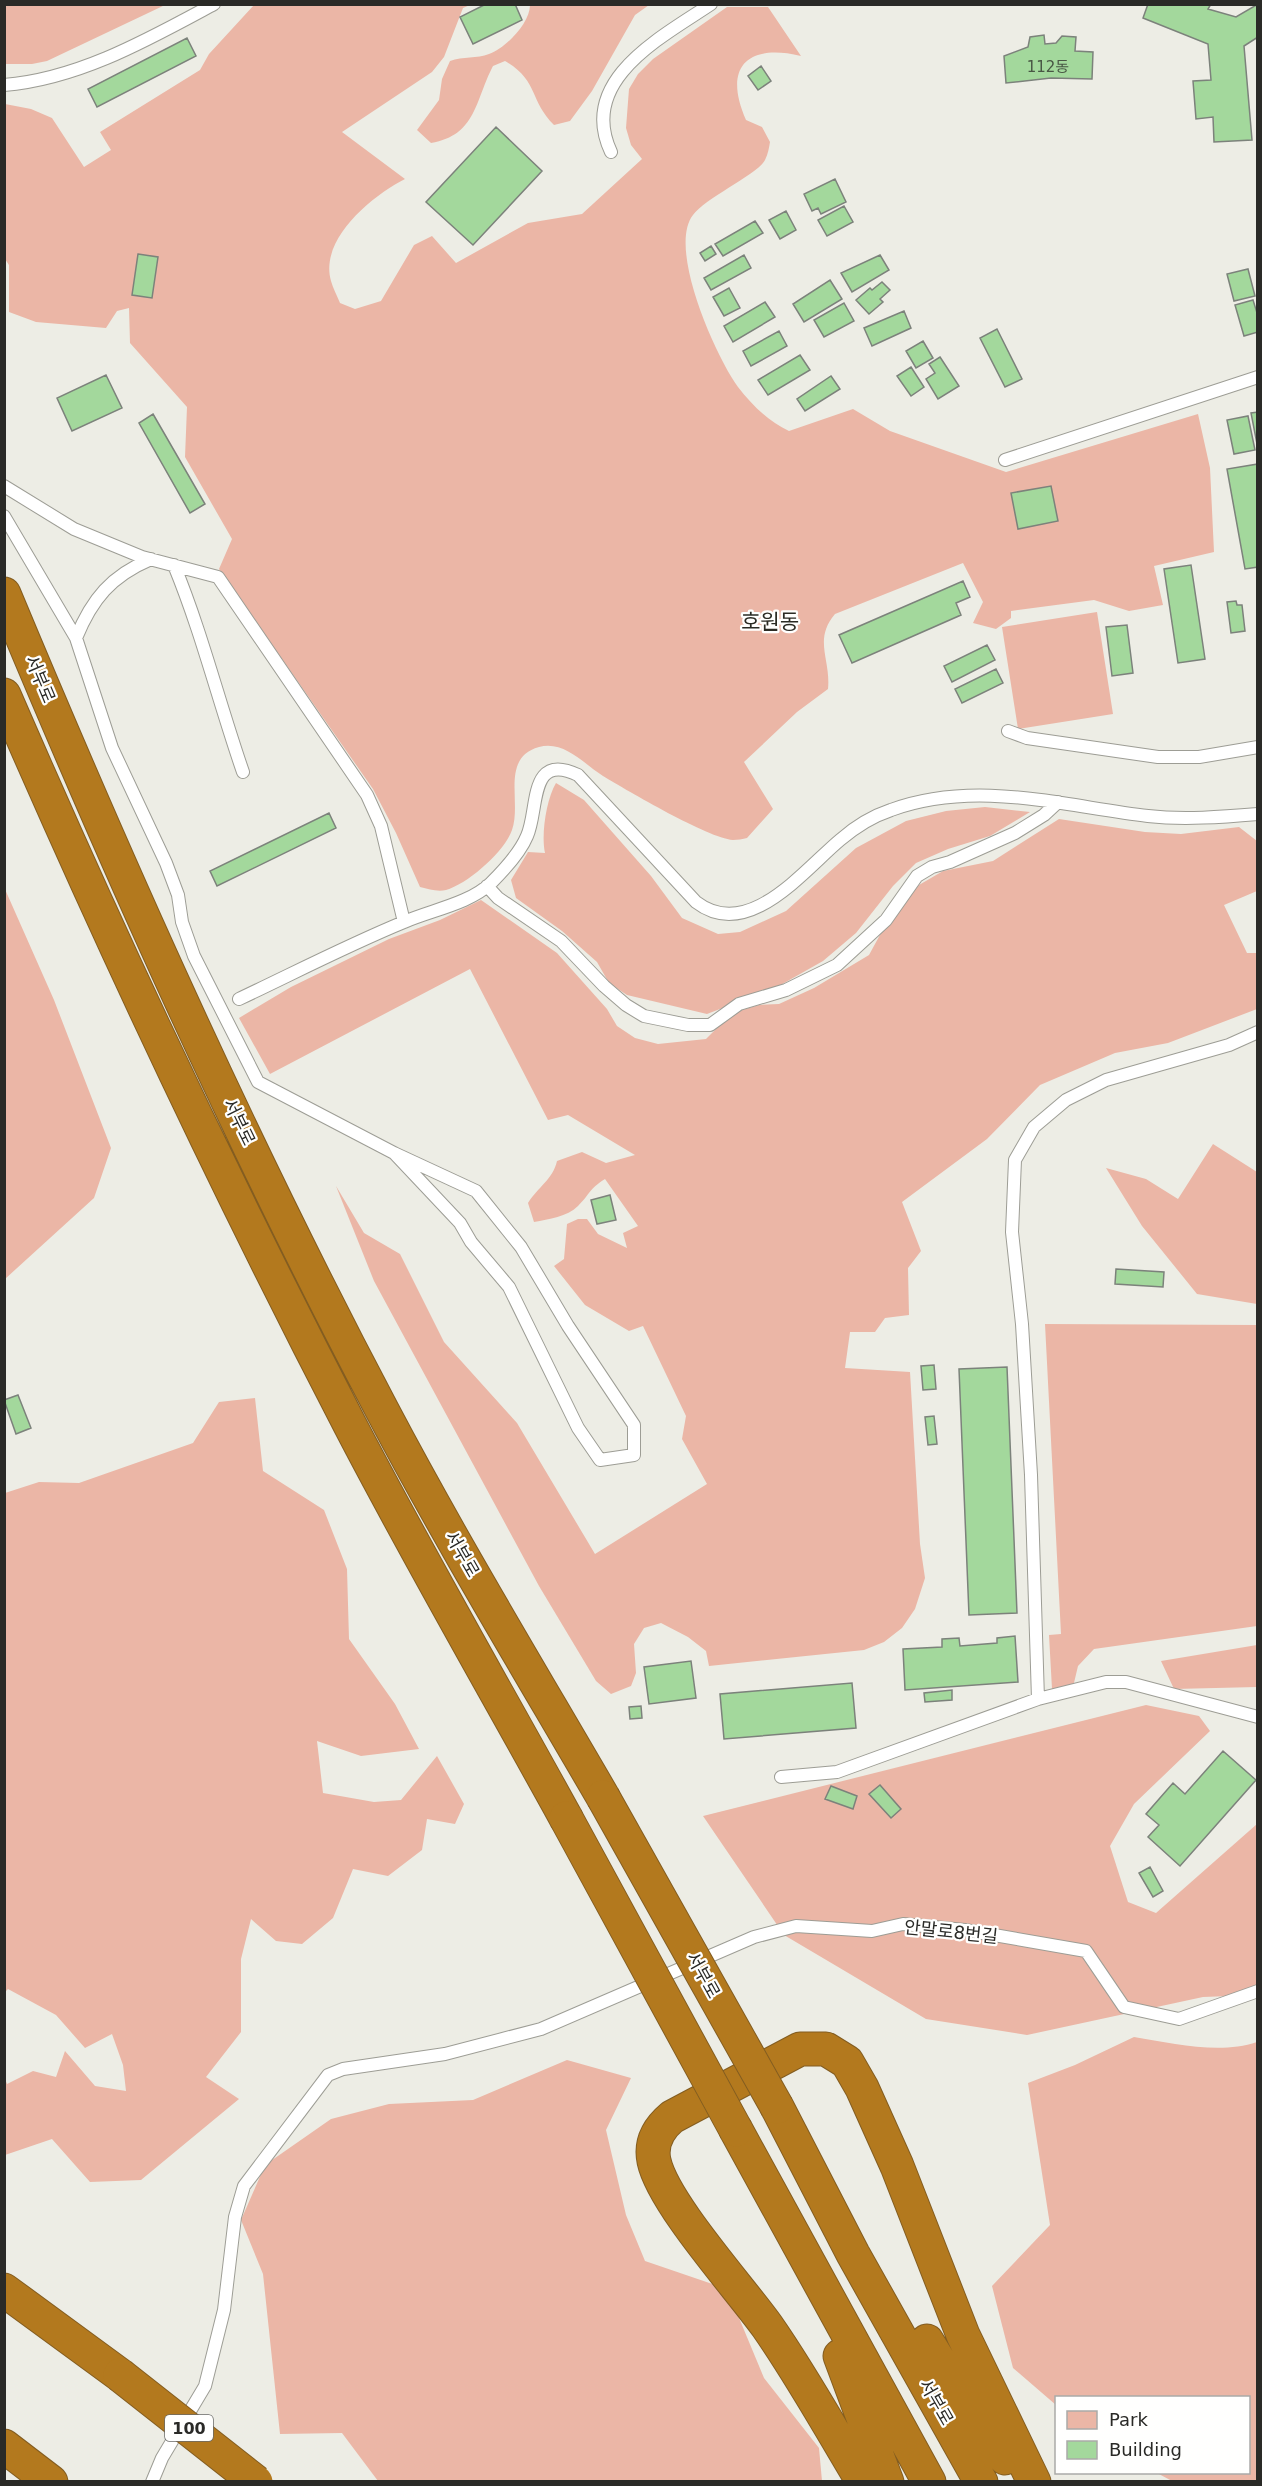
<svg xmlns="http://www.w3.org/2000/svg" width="1262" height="2486" font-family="'DejaVu Sans','Noto Sans KR',sans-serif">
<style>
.green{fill:#ebb6a6}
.building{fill:#a3d89c;stroke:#7c827b;stroke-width:1.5}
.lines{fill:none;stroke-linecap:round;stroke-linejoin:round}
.lane-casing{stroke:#9d9d95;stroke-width:14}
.highway-casing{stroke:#835d21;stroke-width:35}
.lane{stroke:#fff;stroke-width:12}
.highway{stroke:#b3791e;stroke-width:33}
.highway-bridge-casing{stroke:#835d21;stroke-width:35;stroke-linecap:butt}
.highway-bridge{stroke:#b3791e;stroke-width:33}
.labels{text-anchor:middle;stroke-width:4.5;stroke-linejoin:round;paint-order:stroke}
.number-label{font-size:15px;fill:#485644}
.shield{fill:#fffffe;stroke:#6a6a68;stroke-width:1.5}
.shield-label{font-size:16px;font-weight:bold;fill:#2a2a27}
.street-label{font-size:18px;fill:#2a2a27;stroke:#fffffe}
.quarter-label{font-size:21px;fill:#2b2b24;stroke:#fffffe}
</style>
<rect width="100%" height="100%" fill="#edede5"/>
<path class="green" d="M5,4h160v1l-118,56 -15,3h-27z
M254,5h216l-7,3 -19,49 -12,15 -90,60 63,47c-33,17 -86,60 -74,102 2,7 6,15 9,22l15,6 26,-8 33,-56 18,-9 24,27 72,-40 54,-9 60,-55 -11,-14 -5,-17 3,-39 9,-15 15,-15 74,-52h41l33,49c-55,-13 -78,12 -55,64l16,7 8,15c-1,6 -2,12 -5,18 -7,14 -60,38 -72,55 -26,33 23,142 45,172 14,18 31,35 51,44l64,-22 37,22 116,41 192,-58 12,54 4,84 -60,14 9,39 -34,6 -35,-11 -83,11v7l-15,11 -23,-6 10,-21 -20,-39 -128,51c-22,26 -4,45 -7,75l-31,23 -53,50 29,47 -26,29c-4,1 -10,2 -14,2 -25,-2 -105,-49 -130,-64 -19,-12 -39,-36 -64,-29 -39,11 -17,55 -27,83 -7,21 -44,54 -66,60 -9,2 -17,-1 -26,-3l-24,-54 -23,-44 -154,-220 13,-30 -47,-82 2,-50 -57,-64 -1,-35 -12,3 -11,17 -70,-6 -27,-10v-47l-4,-6v-155l26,5 21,9 32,49 27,-17 -11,-18 100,-62 9,-16z
M530,5h119l-14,10 -43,76 -22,30 -16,4c-25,-25 -15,-44 -49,-64l-12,5c-18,34 -16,69 -62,77l-14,-13 22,-30 3,-21 8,-18c13,-5 27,-2 39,-7 17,-6 41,-31 41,-49z
M1097,612l16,102 -95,15 -16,-102z
M556,783l28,17 67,76 31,42 36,16 22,-2 46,-21 70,-63 50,-27 40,-10 39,-4 45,5 -40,24 -42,13 -32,14 -23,23 -37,47 -33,28 -46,26 -70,27 -80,-19 -18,-12 -12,-21 -35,-31 -46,-33 -5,-18 17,-28 17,1c-4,-18 1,-53 11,-70z
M1059,819l86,13 36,2 58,-7 18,14v50l-33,14 23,48h10v56l-89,34 -53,10 -75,32 -53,54 -85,63 19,49 -13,17 1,47 -24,3 -10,14h-25l-5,36 65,4 10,172 5,34 -10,31 -13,19 -18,14 -20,8 -155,16 -3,-15 -18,-14 -27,-14 -17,5 -10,16 2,29 -5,13 -20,8 -15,-13 -57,-95 -165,-305 -38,-95 28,47 36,21 44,88 73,81 78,131 112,-70 -25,-45 4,-23 -43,-90 -14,5 -44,-26 -31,-39 10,-7 3,-35 11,-5h9l11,15 29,14 -4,-15 15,-7 -33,-47c-16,10 -15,15 -27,27 -11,11 -29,13 -44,16l-6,-19c10,-16 25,-24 29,-42l25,-9 24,11 29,-8 -67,-40 -20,5 -78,-151 -200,105 -31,-56 52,-31 98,-48 51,-19 41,-20 76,53 50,56 10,17 18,12 23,6 48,-5 26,-26 27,-8 20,-1 35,-16 55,-33 12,-22 38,-48 24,-14 50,-10z
M4,887l50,113 57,148 -17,50 -89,81z
M1213,1144l44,28v132l-60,-10 -55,-68 -36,-58 40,11 32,20z
M1045,1324l212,1v301l-163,23 -16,17 -5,21 -21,2 -3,-54 12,-1z
M255,1398l8,73 61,39 23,59 2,70 46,65 24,45 -58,7 -44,-15 6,52 51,9 27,-2 36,-44 27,48 -9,20 -28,-5 -5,31 -34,26 -35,-7 -20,49 -31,26 -26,-3 -25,-22 -10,40v73l-35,45 33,22 -98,81 -51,2 -38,-43 -47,16v-76l2,5 26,-13 23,6 9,-26 30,35 31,5 -3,-26 -11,-31 -27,14 -29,-33 -48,-26 -3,3v-499l34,-11 40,1 114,-40 26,-41z
M1257,1645v42l-83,2 -13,-28z
M1146,1705l53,11 11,15 -76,73 -24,42 18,56 28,11 101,-89v171l-54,2 -176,38 -101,-16 -142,-84 -81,-119z
M1134,2037c39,6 85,18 123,5v439h-85l-15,-8 91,-1v-74h-192v7l-43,-37 -21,-82 58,-61 -22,-142 47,-18z
M567,2060l64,18 -25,52 20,85 19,46 82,28 37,89 55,70 3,33h-444l-36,-48 -62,1 -17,-160 -22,-54 24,-55 66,-46 58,-15 84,-4z"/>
<path class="building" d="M486,4h29l7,16 -49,24 -13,-27z
M1148,4h63l-3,5 28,8 22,-13v33l-14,9 8,94 -38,2 -1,-25 -17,2 -3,-38 18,-1 -3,-36 -65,-26z
M1044,35l1,9 11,-1 6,-7 14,1 -1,14 18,1 -1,27 -41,-1 -45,5 -2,-27 24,-9 2,-10z
M187,38l9,18 -99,51 -9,-18z
M761,66l10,15 -13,9 -10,-14z
M496,127l46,44 -69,74 -47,-43z
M835,179l11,23 -25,12 -3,-6 -6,3 -8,-17z
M844,206l9,16 -26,14 -9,-16z
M786,211l10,19 -16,9 -11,-19z
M755,221l8,12 -40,23 -8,-12z
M711,246l5,8 -11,7 -5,-8z
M138,254l20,3 -6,41 -20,-3z
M744,255l7,13 -40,22 -7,-12z
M880,255l9,15 -37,22 -11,-19z
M1248,269l7,27 -21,5 -7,-27z
M830,280l12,19 -38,23 -11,-18z
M882,282l8,8 -10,9 3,3 -14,12 -13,-14 14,-12 2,2z
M729,288l11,20 -16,8 -11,-19z
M1253,300l5,16v16l-14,4 -9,-31z
M765,302l10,15 -42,25 -9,-16z
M844,303l10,18 -30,16 -10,-17z
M904,311l7,17 -39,18 -8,-18z
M997,329l25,50 -17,8 -25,-49z
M779,331l8,15 -36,20 -8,-15z
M923,341l10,17 -17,10 -10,-17z
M800,355l10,15 -42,25 -10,-15z
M940,357l19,29 -21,13 -12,-20 9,-6 -6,-9z
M911,367l13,20 -13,9 -14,-20z
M106,375l16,33 -50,23 -15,-33z
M831,376l9,13 -35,22 -8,-12z
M1258,412v37l-7,-36z
M153,414l52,90 -15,9 -51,-90z
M1248,416l7,34 -21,4 -7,-34z
M1258,464v103l-13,2 -18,-100z
M1051,486l7,35 -40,8 -7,-36z
M1191,565l14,94 -27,4 -14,-94z
M963,581l7,16 -14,6 5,12 -109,48 -13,-28z
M1236,601l1,4h5l3,26 -14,2 -4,-31z
M1127,625l6,48 -21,3 -6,-49z
M987,645l8,15 -43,22 -8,-16z
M996,669l7,14 -41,20 -7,-14z
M329,813l7,15 -119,58 -7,-15z
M610,1195l6,25 -19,4 -6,-24z
M1116,1269l48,3 -1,15 -48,-3z
M934,1365l2,24 -13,1 -2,-24z
M1007,1367l10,246 -48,2 -10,-246z
M18,1395l13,33 -15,6 -12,-34z
M934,1416l3,28 -9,1 -3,-28z
M1015,1636l3,46 -113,8 -2,-41 39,-2v-8l17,-1 1,8 37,-3v-5z
M691,1661l5,37 -47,6 -5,-37z
M852,1683l4,45 -132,11 -4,-45z
M952,1690v10l-27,2 -1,-9z
M641,1706l1,12 -12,1 -1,-12z
M1223,1751l33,29 -76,86 -32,-29 11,-12 -13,-11 27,-31 12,11z
M880,1785l21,24 -10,9 -22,-24z
M831,1786l26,10 -4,13 -28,-10z
M1150,1867l13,24 -10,6 -14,-24z"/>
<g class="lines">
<g class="lane-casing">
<path id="lane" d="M4,85c75,-6 145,-46 210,-81
M611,152c-34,-72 51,-115 100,-148
M1005,460l253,-83
M4,486l70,43 68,28 76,20 149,218 14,31 23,96
M4,516l72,122 36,110 54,115 12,32 4,27 12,34 64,126 136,71 66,70 11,19 38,45 69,141 22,32 34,-5v-30l-66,-99 -47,-79 -45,-56 -82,-38
M174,565c28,68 45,138 69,207
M76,638c16,-39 35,-62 75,-79
M1008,731l19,7 131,19h41l59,-10
M487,886l11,12 63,43 43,45 22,19 18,11 44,9h22l29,-21 47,-14 51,-25 49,-45 31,-44 15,-9 18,-5 65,-29 29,-18 14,-13
M239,999c55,-26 109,-54 165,-77 27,-12 65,-18 87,-39 13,-13 29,-30 36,-47 12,-26 1,-85 51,-61l118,127c52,40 107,-31 144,-62 15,-13 33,-24 51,-30 85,-31 172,-4 257,6 35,4 75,1 110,-2
M1038,1699l-7,-224 -9,-151 -10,-92 3,-72 19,-33 32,-27 40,-20 123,-35 29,-13
M781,1777l56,-5 201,-73 68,-17h20l132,35
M152,2482l10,-24 43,-72 19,-76 11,-93 9,-31 84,-111 15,-6 102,-15 96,-25 213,-92 42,-11 76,5 31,-7 62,6 121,21 38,56 55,12 79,-28"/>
</g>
<g class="highway-casing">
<path id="highway" d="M4,594c115,276 238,551 378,816 69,131 146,258 221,387
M4,695c107,247 222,491 346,730 69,133 144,262 216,393
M777,2107l76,147 128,228
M736,2130l193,352
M4,2290l116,85
M927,2341l25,41 53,76
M840,2356l47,126
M4,2446l47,36
M863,2482c-32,-53 -61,-106 -96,-156 -28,-39 -104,-123 -113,-165 -4,-19 5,-33 18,-44l128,-68h26l21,13 15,26 35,78 66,169 71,147"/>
</g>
<use href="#lane" class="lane"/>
<use href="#highway" class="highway"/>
<g class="highway-bridge-casing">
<path id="highway-bridge" d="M603,1797l174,310
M566,1818l170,312
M120,2375l136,107"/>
</g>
<use href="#highway-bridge" class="highway-bridge"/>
</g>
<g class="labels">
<g class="number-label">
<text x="1048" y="72">112동</text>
</g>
<rect class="shield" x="165" y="2415" width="48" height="26" rx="4.5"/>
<g class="shield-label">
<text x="189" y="2434">100</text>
</g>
<g class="street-label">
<text transform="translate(40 679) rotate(67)" y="6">서부로</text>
<text transform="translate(239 1122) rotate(64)" y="6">서부로</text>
<text transform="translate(462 1554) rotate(60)" y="6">서부로</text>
<text transform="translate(951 1932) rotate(6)" y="6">안말로8번길</text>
<text transform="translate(703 1975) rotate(61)" y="6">서부로</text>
<text transform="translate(936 2402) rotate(60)" y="6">서부로</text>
</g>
<g class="quarter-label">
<text x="770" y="629">호원동</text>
</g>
</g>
<rect width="1262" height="2486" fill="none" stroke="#2a2a27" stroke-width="12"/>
<rect x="1055" y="2396" width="195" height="78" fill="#fffffe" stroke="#aaaaa8" stroke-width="1.5"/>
<rect x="1067" y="2411" width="30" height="18" fill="#ebb6a6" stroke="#aaaaa8" stroke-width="1.5"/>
<text x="1109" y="2426" font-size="18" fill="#2a2a27">Park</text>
<rect x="1067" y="2441" width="30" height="18" fill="#a3d89c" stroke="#aaaaa8" stroke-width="1.5"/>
<text x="1109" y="2456" font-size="18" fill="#2a2a27">Building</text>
</svg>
